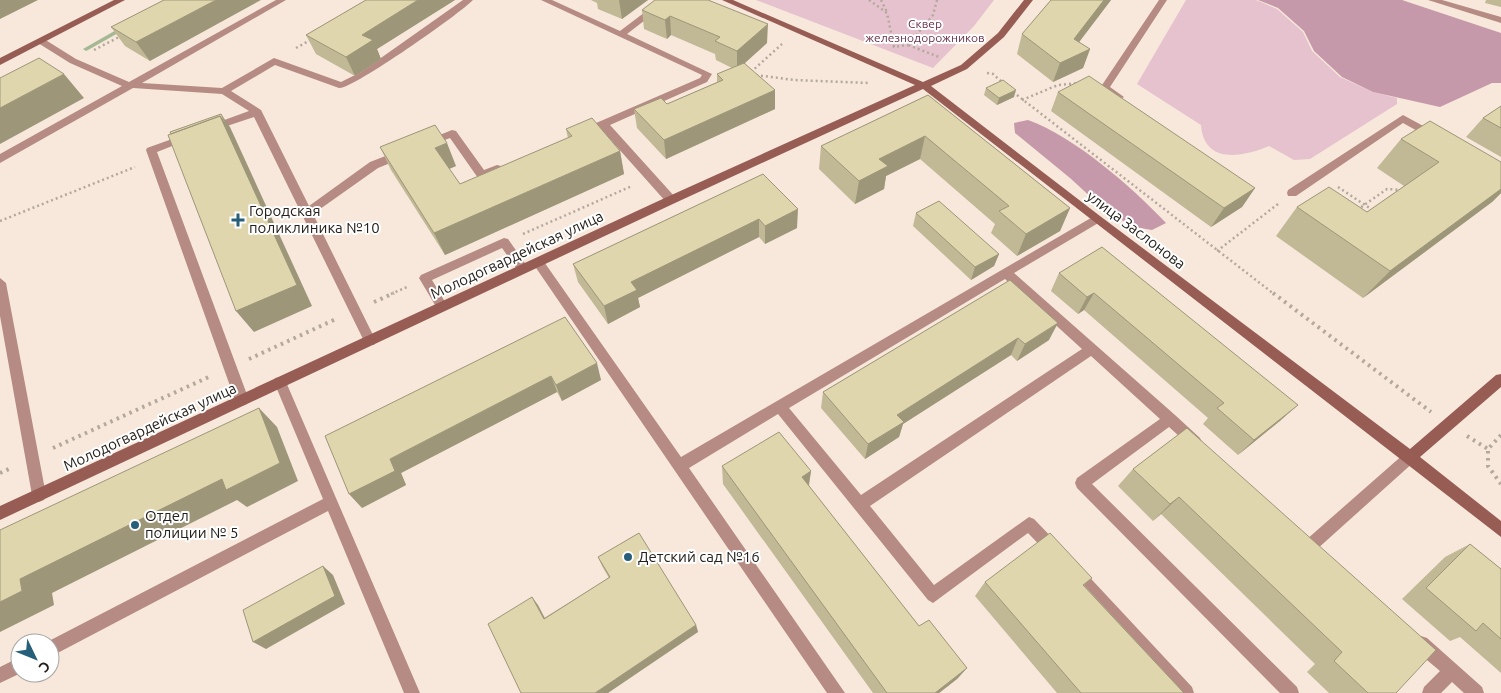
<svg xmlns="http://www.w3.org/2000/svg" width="1501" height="693" font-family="Ubuntu,sans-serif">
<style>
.green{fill:#e5c2ce}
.forest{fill:#c599a9}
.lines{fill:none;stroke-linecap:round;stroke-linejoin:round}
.stream{fill:#a3b893;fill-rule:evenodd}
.path-far1{stroke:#b4a89d;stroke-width:2.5;stroke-dasharray:2 3;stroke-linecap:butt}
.path{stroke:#b4a89d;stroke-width:4;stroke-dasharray:2.5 4.5;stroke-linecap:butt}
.lane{fill:#b58b84;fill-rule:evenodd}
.secondary{fill:#975d54;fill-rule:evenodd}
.wall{fill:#c1b895}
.shaded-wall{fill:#9d9679}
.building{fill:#e0d6ad;stroke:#9d9679}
.poi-dot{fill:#275e79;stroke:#fff;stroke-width:2}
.labels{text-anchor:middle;stroke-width:4;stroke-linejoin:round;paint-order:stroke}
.far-park-label{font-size:12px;fill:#693048;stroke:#fff}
.poi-label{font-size:15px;fill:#25201b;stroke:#fff;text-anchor:start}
.street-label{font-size:15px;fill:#25201b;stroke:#fff}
</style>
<rect width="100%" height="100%" fill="#f7e8db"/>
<path class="green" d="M756,0h238l-20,26 -41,42z
M1186,0h70l21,9 26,23 9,19 28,26 33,15 24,6v6l-87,55 -16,1 -25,-14c-26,11 -65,19 -68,-21l-64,-41z"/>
<path class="forest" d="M1258,0h144l99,33v50h-9l-52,24 -67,-15 -31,-15 -28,-26 -10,-20 -26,-23z
M1028,120c47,17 104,67 138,103l-14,7 -18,-3 -28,-16 -36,-33 -55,-45 -1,-10z"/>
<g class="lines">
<path class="stream" d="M125,25l3,2 -1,1 -39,22 -2,1 -3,-2z"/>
<path class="path-far1" d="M869,0l18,13 7,34 14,-2
M881,0l6,12
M937,0l-4,15 -25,30 31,12
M296,48l16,-9
M94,50l27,-14
M751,72l31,-28
M987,73l6,1 10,9
M756,75l38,5 75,3
M1013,92l261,202
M1022,100l36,-15 22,-2
M1338,187l36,24
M1357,210l30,-21 15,1
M0,221l135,-54
M523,234l109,-48
M1217,251l61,-47
M391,294l16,-7"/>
<path class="path" d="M1273,293l158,119
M374,302l20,-9
M249,359l87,-40
M1501,435l-13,14v17l13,18
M1467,436l21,13
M53,448l158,-72
M0,473l11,-5"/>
<path class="lane" d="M276,0h10l-144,83 80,5 52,-30 67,24 20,-10 102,-72h10c-12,13 -123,91 -134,88l-64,-23 -44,26 30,19 48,96 61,-44 31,-12 5,4 -1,3 -27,11 -65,46 63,127 -2,4h-8l-2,-4 -110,-224 -42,14 -5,-3 1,-2 41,-15 -27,-17 -89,-6 -133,75v-9l122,-68 -52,-23 -32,-20v-4h6l32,20 53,23z
M541,0h11l68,31 41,-31h10l-44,34 85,40 -5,8 -97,43 65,72 1,3 -1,3h-8l-66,-74 -17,6 -5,-3 1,-2 120,-52 2,-3z
M1159,0h8l-57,87 14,10 -5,3 -19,-12z
M1428,0h14l59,17v6z
M1403,115l35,19v4h-8l-27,-15 -107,73h-8l-1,-3 1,-3z
M452,130l4,1 28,39 13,-5 4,1v6l-19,7 -4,-1 -28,-40 -21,8 -5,-3 1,-2z
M186,134l4,1v4l-33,13 92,248 -2,4 -5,2 -5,-2 -2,-4 -89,-250 1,-2z
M1096,215l6,4 -2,3 -86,51 161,142 25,23 2,4 -2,4 -5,2 -5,-2 -21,-19 -77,57 205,203 2,6h-19l-203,-205 -2,-5 2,-5 83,-59 -69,-63 -221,150 64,79 95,-68 5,2 25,26 2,5 -2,5 -5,2 -5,-2 -21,-22 -95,70 -5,-3 -150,-186 -89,54 156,225h-18l-295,-431 6,-4 4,1 139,198zM1005,279l77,70 -221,146 -72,-87z
M504,238l4,1 19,27 2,3 -2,3h-8l-17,-24 -70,32 16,27 -2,3h-8l-19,-32 2,-3z
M0,278l6,5 40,212 -2,5 -5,2 -5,-2 -2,-5 -32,-179z
M280,377l5,1 1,4 134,311h-16l-76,-182 -278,146v-14h-5l278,-144 -49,-117 1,-4z
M1410,451l5,2 2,4 -2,4 -99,89 -5,2 -5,-2 -2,-5 2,-5 99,-87z
M1075,565l5,2 112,120 2,6h-19l-105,-116 -2,-5 2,-5z
M1421,636l6,2 55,49 2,6h-20l-12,-11 -11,11h-19l2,-6 16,-16 -25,-21 -2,-6 2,-6z
M20,657l1,16 -21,10v-16z"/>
<path class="secondary" d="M114,0h11l-125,65v-7z
M722,0h11l190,82 38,-17 37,-32 26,-33h9l-29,37 -37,32 -36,17 169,130 310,233 86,-74 5,-1v13l-81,70 81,64v16l-578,-448 -248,114 -675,317v-14l667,-309 248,-112z"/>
</g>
<path class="wall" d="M164,0l-14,61 -25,-15 -14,-19z
M366,0h89l-78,49 4,10 -26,17 -39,-22 -10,-19z
M591,0h57l-26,19 -24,-10 -1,-6z
M655,0l112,43 -22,20 30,46 -109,50 -29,-31 -3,-19 33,-5 50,-22v-8l15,-6 -16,-8 -1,-6 -44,-19 -4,4 -23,-10 -2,-19z
M1051,0h60l-32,42 11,7 -7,19 -30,14 -36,-28 5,-20z
M1486,0h15v7l-16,-4z
M986,88l28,9 -17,8 -13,-10z
M1058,92l197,96 -13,19 -31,20 -160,-116z
M928,95l142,113 -10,23 -43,25 -26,-23 4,-9 -75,-65 -34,17 -2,13 -29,15 -36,-35 2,-23z
M1501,106v51l-35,-20 17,-19z
M566,129l54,22 4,23 -179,81 -54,-85 -11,-23 76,19 -7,3 11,15 108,-46z
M1401,139l100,23v31l-9,9 -129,96 -87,-62 21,-29 70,5 37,-26 -27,-18z
M763,174l34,54 -32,16 -6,-7 -121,61 2,9 -32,17 -30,-42 -5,-18z
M916,213l83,41 -5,12 -23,14 -58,-54z
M1102,247l179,173 -43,35 -35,-31 5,-6 -124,-108 -6,4 -27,-23 8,-18z
M1010,280l39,60 -32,21 -6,-6 -108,69 -4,13 -34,22 -44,-51 2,-16z
M565,317l36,63 -39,21 -5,-9 -156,81 5,12 -44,23z
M1187,428l209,265h-67l-22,-21 8,-8 -154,-150 -8,7 -35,-35 15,-17z
M722,466l89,5 -2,15 110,140 48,42 -10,11 -18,14h-66l-150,-209z
M1470,544l31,25v104l-41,-36 -10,4 -48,-42 43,-42z
M598,557l98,68 2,7 -177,61 11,-96 12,21 65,-40 -7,-12z
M1092,578l-8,7 100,108h-127l-82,-97 10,-14z"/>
<path class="shaded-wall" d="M0,0h38l-38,19z
M216,0h45l-111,61 -14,-19z
M418,0h37l-78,49 4,10 -26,17 -9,-19 16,-22z
M619,0h29l-26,19z
M1104,0h7l-44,58 7,-19z
M670,16l1,19 -4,4 -2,-19z
M768,24l-1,19 -30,27v-19z
M1090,49l-7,19 -30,14 7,-19z
M64,74l20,24 -84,46v-36z
M775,90v19l-109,50 -2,-19z
M1016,90l-2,7 -17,8 2,-7z
M221,114l9,13 82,179 -58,26 -18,-21 -16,-195z
M925,136l-5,23 -34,17 -2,13 -29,15 4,-23 20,-22z
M447,143l9,23 -12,5 -9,-23z
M620,151l4,23 -179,81 -11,-22z
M1255,188l-13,19 -31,20 13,-19z
M1501,189v4l-9,9 -129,96 27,-27z
M1070,208l-10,23 -43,25 9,-22z
M798,209l-1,19 -32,16v-18z
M759,219v18l-121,61 2,9 -32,17 -4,-18 27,-24z
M999,254l-5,12 -23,14 4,-13z
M1094,293l-10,17 -6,4 9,-17z
M1058,323l-9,17 -32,21 8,-17z
M1018,338l-7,17 -108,69 -4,13 -34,22 3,-15 29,-29z
M597,363l4,17 -39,21 -6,-16z
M551,376l6,16 -156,81 5,12 -44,23 -13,-14 41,-35z
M1298,405l-17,15 -43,35 16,-15z
M259,408l18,19 21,54 -51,26 -10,-7 -185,93 2,12 -54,27v-30l20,-23z
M811,471l-3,18 -6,-12z
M1179,497l-18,17 -8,7 17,-17z
M323,566l10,9 12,29 -79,45 -13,-7z
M532,597l6,8 11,21 -5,-7z
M696,625l2,7 -90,61h-13z
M967,668l-10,11 -18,14h-4z"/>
<path class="building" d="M164,0h52l-80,42 -25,-15z
M366,0h52l-56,35 11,5 -27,17 -40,-22z
M655,0h53l60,24 -31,27 -22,-10 5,-4 -50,-21 -5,4 -23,-10z
M1051,0h53l-30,39 16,10 -30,14 -38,-29z
M39,58l25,16 -64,34v-30z
M744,63l31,27 -111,50 -30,-31 27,-11 6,6 56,-24 -6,-6z
M1089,76l166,112 -31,20 -166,-116z
M1003,80l13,10 -17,8 -13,-10z
M928,95l142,113 -44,26 -27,-23 10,-5 -84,-70 -46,23 9,7 -29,15 -38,-35z
M1501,106v22l-18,-10z
M221,114l6,12 -7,-10 -49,18 -1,-2z
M220,116l77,169 -61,26 -68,-176z
M592,118l28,33 -186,82 -54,-86 55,-22 12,18 -12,5 25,36 112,-48 -6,-7z
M1430,121l71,41v27l-111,82 -93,-64 32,-20 38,25 72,-50 -38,-23z
M763,174l35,35 -33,17 -6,-7 -128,63 6,8 -33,16 -31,-42z
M939,201l60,53 -24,13 -59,-54z
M1102,247l196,158 -44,35 -37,-32 7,-5 -130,-110 -7,4 -28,-24z
M1010,280l48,43 -33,21 -7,-6 -121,77 7,7 -36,22 -45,-52z
M565,317l32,46 -41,22 -5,-9 -161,83 5,12 -46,23 -24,-58z
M259,408l21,55 -54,27 -4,-11 -202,100 2,12 -22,11v-72z
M1187,428l249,222 -40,43h-28l-34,-32 8,-9 -163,-155 -9,7 -37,-35z
M779,432l32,39 -9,6 117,149 10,-6 38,48 -32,25h-48l-165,-227z
M639,533l57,92 -101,68h-74l-33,-69 44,-27 12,22 66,-42 -12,-20z
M1050,533l42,45 -9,7 101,108h-103l-96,-111z
M1470,544l31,25v70l-18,-16 -7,8 -50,-43z
M323,566l12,30 -82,46 -10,-32z"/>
<g class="poi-dot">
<path d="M235.5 212.5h5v5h5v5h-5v5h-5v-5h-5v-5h5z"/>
<circle cx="135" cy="525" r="5"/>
<circle cx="628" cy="557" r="5"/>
</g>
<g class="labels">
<g class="far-park-label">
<text x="925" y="28">Сквер<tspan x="925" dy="14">железнодорожников</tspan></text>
</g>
<g class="poi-label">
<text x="249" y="216">Городская<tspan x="249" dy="17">поликлиника №10</tspan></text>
<text x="145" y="521">Отдел<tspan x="145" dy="17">полиции № 5</tspan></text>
<text x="638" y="562">Детский сад №16</text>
</g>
<g class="street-label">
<text transform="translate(1136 230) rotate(37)" y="5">улица Заслонова</text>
<text transform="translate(517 255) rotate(-25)" y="5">Молодогвардейская улица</text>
<text transform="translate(150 427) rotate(-25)" y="5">Молодогвардейская улица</text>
</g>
</g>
<g transform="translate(35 658) rotate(133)"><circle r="24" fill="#ffffff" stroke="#a8a6a4"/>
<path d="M0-4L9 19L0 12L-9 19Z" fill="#275e79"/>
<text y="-8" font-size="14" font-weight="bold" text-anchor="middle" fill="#25201b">С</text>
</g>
</svg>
